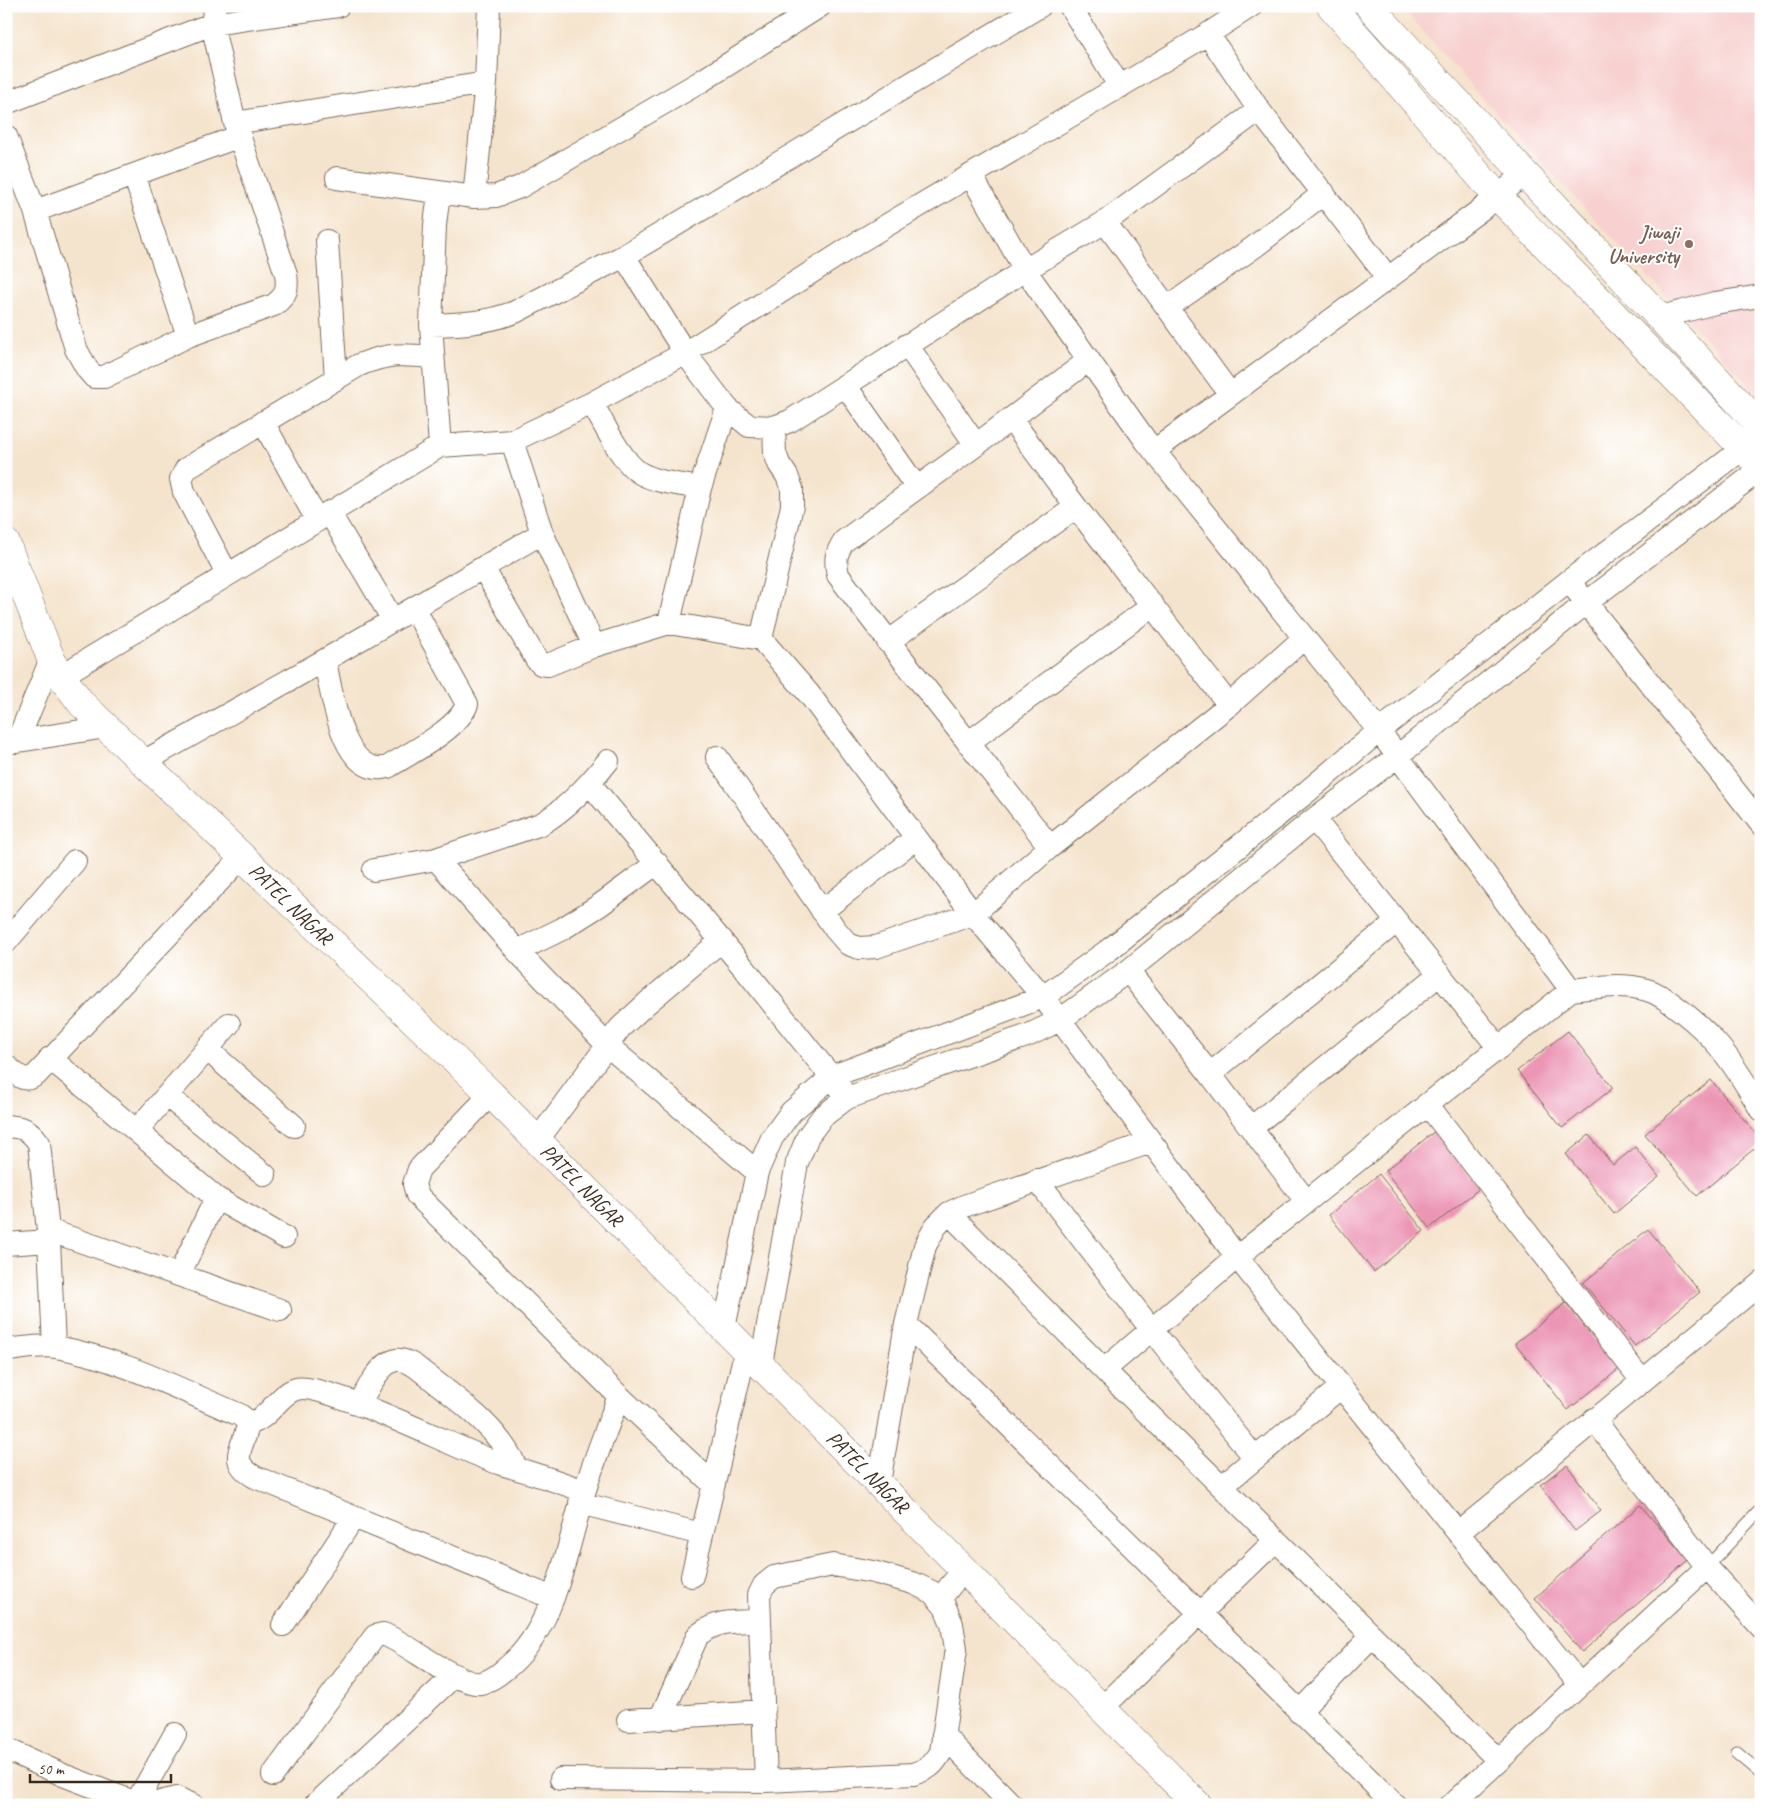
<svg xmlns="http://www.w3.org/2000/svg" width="1767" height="1811" font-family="Caveat,sans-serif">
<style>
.built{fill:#f7d0cf}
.building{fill:#ec96b6}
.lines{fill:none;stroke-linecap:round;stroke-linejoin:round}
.lane-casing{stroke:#7c6b5b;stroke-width:13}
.street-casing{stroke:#7c6b5b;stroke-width:24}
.secondary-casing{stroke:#7c6b5b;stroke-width:29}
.lane{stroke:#fff;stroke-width:11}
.street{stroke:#fff;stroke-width:22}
.secondary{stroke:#fff;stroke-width:28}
.education-dot{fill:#8d6e63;stroke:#fff;stroke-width:2}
.labels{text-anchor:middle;stroke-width:4;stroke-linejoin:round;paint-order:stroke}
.education-label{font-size:21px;font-weight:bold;fill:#785e54;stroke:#fff;text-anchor:end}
.street-label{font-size:21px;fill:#3b2a1e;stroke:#fff}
</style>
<rect width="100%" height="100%" fill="#fff"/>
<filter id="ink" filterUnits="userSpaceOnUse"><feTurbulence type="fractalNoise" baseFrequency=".02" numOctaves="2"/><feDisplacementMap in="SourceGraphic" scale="10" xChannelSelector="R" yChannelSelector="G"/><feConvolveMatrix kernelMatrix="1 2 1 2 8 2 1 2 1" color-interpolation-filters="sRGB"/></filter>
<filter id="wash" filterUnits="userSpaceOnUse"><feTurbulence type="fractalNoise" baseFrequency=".0096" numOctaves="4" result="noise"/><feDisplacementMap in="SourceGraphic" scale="20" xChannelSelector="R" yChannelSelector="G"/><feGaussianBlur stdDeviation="1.12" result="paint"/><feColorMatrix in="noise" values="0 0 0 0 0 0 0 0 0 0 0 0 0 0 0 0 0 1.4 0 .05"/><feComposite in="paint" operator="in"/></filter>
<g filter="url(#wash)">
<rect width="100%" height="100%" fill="#f5e4cd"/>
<path class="built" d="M1401,6h360v392l-287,-309z"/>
<g id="blocks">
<path class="building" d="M1568,1031l45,57 -51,40 -45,-57z
M1711,1080l50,60v3l-64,53 -52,-62z
M1435,1131l45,57 -50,40 -45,-57z
M1589,1135l24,30 22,-18 24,30 -45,37 -48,-60z
M1379,1174l45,57 -50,41 -45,-57z
M1648,1229l52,63 -65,54 -52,-63z
M1566,1303l53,66 -51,41 -53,-67z
M1567,1465l34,46 -26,20 -35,-46z
M1640,1505l48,55 -106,92 -47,-54z"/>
</g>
</g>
<g filter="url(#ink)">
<use href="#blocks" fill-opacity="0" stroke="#7c6b5b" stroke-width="1"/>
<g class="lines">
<g class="lane-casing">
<path id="lane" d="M1707,1567l54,-58
M1737,1753l24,20"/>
</g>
<g class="street-casing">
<path id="street" d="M1070,6l50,81
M1208,34l51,76 129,168
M6,103l206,-79 126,-18
M235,123l251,-40
M6,136l29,75 41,138 11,20 7,8h10l84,-41 86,-31c13,-10 14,-16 12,-31l-51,-151 -23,-99 3,-18
M134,175l54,161
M971,175l54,95 121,171 233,290 192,259
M337,178l137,19 22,-1 24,-9 180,-105 120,-76
M439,193l-4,32 -4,100 9,121
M474,197l12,-114 3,-77
M35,211l205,-75
M1105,222l125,172
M327,241l9,138
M624,256l61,97 42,55 22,18 25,1 16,-6 235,-151 80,-48 154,-112
M1168,307l86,-60 70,-54
M1661,317l54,-14 46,-7
M431,325c31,-1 55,-2 84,-13l109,-56 416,-250
M907,345l69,100
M845,385l72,103
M592,403c11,19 30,60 48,70 17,10 42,11 60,15
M1011,419l65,88 153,198
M263,422l54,98
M512,441l30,92 52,113
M1154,451l344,-254 27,-24
M329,512l64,108
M483,568l53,91 5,5 7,1 46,-19 75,-23 92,16 48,55 164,220 70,83 194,260 343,428
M227,574l-43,-82 -3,-13 5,-10 173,-104c30,-12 42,-11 74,-8
M1577,591l184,233
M669,623l31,-135 27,-80
M761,639l31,-133v-17l-5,-13 -8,-12 -4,-11 -1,-26
M888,642l188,-135
M325,660c6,30 17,120 63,107 22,-14 71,-38 79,-63l-53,-96
M61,676l379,-230 72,-5 80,-38 93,-50 177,-113 346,-206 43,-28
M17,742l34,-83
M6,743l100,-16
M968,743l185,-138
M717,757l118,172 13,15 11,4 17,-1 97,-33 77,-67 179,-142 75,-67
M143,762l182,-102 217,-127
M590,784l154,184 97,121
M1314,819l185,229
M1050,847c-70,-91 -143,-180 -212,-272 -3,-15 -3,-20 6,-34l132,-96 113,-85
M436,859l81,92 91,95 149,126
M374,870l62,-11 105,-35c27,-16 48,-39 67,-63
M822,911l94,-73
M6,942l69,-81
M517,951l45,-22 38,-24 57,-42
M1128,971l82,103 96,127
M207,1049l87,77
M50,1058l166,140 68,39
M6,1066c11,8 17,18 30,9l206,-218
M1210,1074l186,-152
M491,1094l-72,75 -5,15 3,11 202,201 94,88
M167,1096l98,79
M1427,1104l215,277
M6,1126c17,1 23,3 33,17l10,98 5,105
M1251,1128l189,-154
M137,1130l92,-106
M537,1141l83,-113 27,-25 75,-63
M1037,1180l114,149 104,129
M949,1213l155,157 394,390
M48,1230l232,80
M6,1244l43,-3
M179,1275l37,-77
M906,1324l489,481
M724,1328l33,-156 15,-34 19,-26 42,-36 210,-79 67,-48 192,-153 77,-65 190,-150 192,-146
M6,1350c15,-1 36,-6 50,-3 63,11 125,43 184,68l5,4 3,6c-5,24 -21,36 7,52l298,121
M761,1364l36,-201 11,-27 14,-19 25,-19 182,-63 31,-15 68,-49 186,-152 84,-63 188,-153 175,-134
M1104,1370l133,-113 334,-267c25,-3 51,-7 76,0 19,5 56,38 69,53 16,18 33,46 45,67
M359,1405c7,-13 20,-42 37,-45 7,-1 14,3 19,6 36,29 81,57 101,101
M1594,1419l113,148 54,60
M248,1425c4,-2 9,-4 13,-7 12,-8 21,-25 35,-29 27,-9 169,64 205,75 28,8 56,17 83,27
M879,1483l27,-159 19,-78 11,-20 13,-13 15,-7 187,-64
M1222,1486l119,-99
M580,1503l121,31
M1458,1533l303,-250
M692,1576l54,-227
M939,1600l25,-31
M283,1625l71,-108
M1102,1708l174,-168
M1299,1712l73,-76
M660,1719l38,-84c21,-16 37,-13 62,-14
M628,1720l136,-9
M943,1735l69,70
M6,1749l57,26 73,28 16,1 25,-6 16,7
M273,1775l102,-139 8,-2c23,8 77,53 98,49 9,-2 16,-7 23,-13 52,-40 61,-118 80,-177 10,-33 23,-65 35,-97
M561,1779l205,2 147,-7c15,-5 20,-8 28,-22l15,-103 -4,-25 -7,-17 -13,-15 -19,-9 -40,-11 -40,-7 -59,12 -10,8 -5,10 7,186
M136,1803l39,-69
M315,1805l140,-130
M1451,1805l256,-238"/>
</g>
<g class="secondary-casing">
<path id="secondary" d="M1331,6l167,191 132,134 131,136
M1369,6c129,142 263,279 392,421
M6,543l45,116 10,17 21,28 409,390 707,711"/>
</g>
<use href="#lane" class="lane"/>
<use href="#street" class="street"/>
<use href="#secondary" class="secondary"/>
</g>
</g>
<circle class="education-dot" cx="1689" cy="244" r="5"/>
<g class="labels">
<g class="education-label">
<text x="1679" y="239">Jiwaji<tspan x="1679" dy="24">University</tspan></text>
</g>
<g class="street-label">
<text transform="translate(291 904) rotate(44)" y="7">PATEL NAGAR</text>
<text transform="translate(582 1185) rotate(45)" y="7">PATEL NAGAR</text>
<text transform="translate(868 1472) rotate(45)" y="7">PATEL NAGAR</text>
</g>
</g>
<rect width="1767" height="1811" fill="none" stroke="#fff" stroke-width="25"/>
<path d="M30 1774v8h141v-8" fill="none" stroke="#3b2a1e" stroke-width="2.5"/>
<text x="38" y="1774" font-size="15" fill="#3b2a1e" stroke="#ffffff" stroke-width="4" paint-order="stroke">50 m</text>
</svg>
